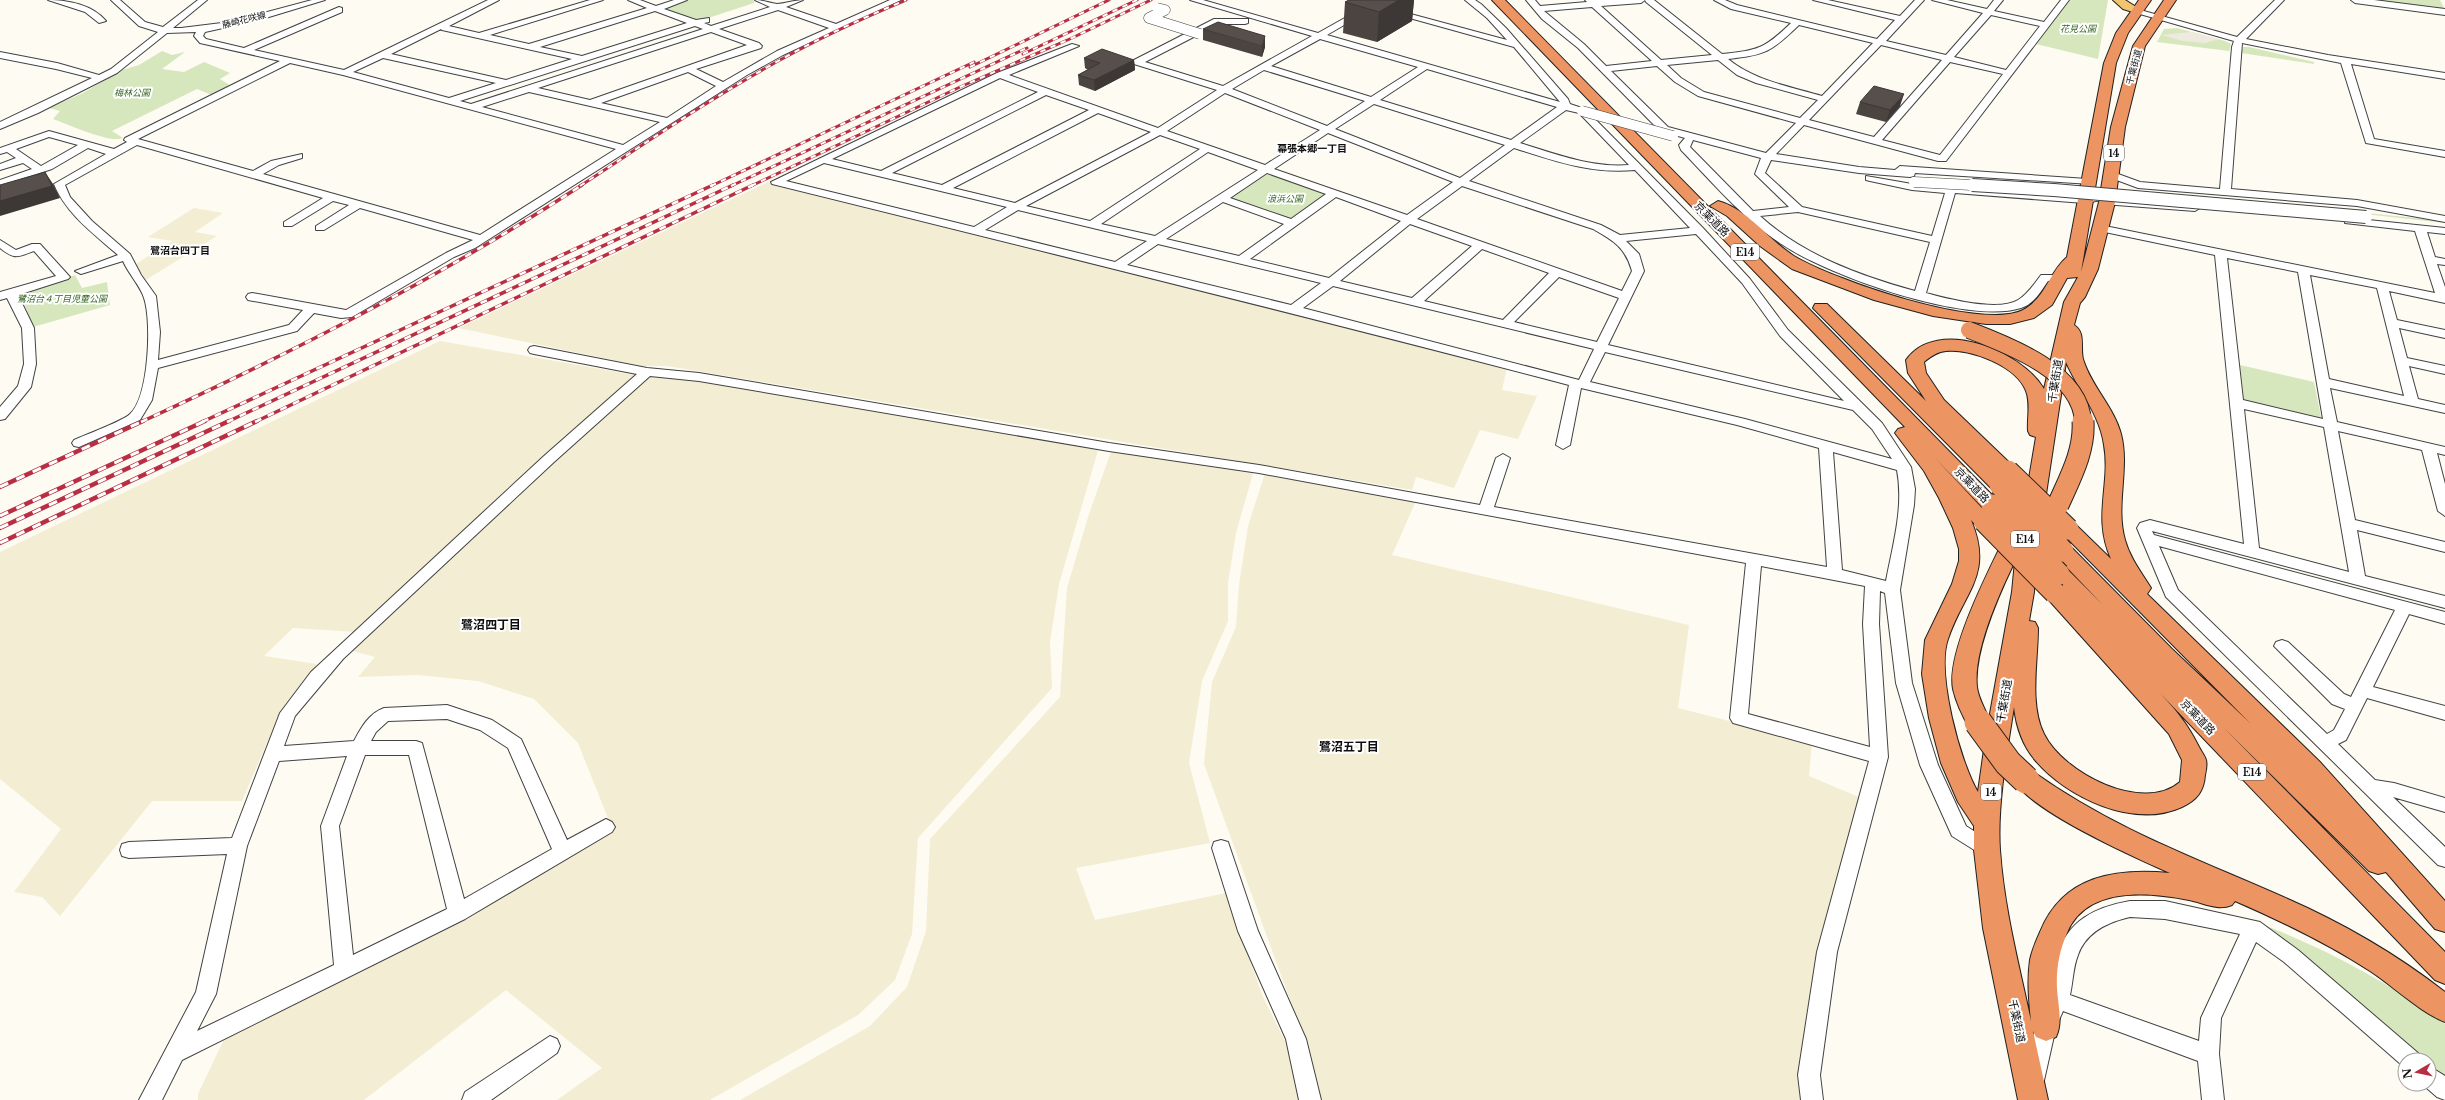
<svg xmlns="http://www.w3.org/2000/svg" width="2445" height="1100" font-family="'Libre Baskerville','Noto Sans JP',serif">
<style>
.farmland{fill:#f3edd3}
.green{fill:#d7e7bd}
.plaza{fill:#efeae0}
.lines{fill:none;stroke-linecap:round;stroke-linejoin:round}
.minor-casing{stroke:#424242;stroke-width:2}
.major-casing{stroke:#202020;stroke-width:2}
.highway-casing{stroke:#202020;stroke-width:2}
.minor{fill:#fff;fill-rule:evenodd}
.major{fill:#f1c56f;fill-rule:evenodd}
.highway{fill:#ec9462;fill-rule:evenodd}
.rail-far2-casing{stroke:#b82e42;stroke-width:3}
.rail-far1-casing{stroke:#b82e42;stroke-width:3.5}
.rail-casing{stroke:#b82e42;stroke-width:4.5}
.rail-far2{stroke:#fff;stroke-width:2;stroke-dasharray:5.5;stroke-linecap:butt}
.rail-far1{stroke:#fff;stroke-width:2.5;stroke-dasharray:7;stroke-linecap:butt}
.rail{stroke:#fff;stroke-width:3;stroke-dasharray:9;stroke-linecap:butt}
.minor-bridge-far1-casing{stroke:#424242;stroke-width:11;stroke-linecap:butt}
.minor-bridge-casing{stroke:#424242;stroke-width:14;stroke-linecap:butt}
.highway-bridge-far2-casing{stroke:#202020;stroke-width:18;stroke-linecap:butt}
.highway-bridge-far1-casing{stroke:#202020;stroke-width:23;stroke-linecap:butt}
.highway-bridge-casing{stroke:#202020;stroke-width:29;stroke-linecap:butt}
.minor-bridge-far1{stroke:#fff;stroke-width:10}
.minor-bridge{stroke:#fff;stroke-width:12}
.highway-bridge-far2{stroke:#ec9462;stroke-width:16}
.highway-bridge-far1{stroke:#ec9462;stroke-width:21}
.highway-bridge{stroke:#ec9462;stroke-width:27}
.wall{fill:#4b4441}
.shaded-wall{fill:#3d3735}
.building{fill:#574f4c;stroke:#3d3735}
.labels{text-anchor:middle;stroke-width:4;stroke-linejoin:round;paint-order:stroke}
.far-street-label{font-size:9px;fill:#0f0f0f;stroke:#fff}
.far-park-label{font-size:9px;font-style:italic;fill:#366422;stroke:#fff}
.far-neighbourhood-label{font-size:10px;font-weight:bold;fill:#0f0f0f;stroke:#fff}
.shield{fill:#fff;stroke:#575757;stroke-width:1}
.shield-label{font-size:10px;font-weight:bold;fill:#0f0f0f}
.street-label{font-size:11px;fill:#0f0f0f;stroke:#fff}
.neighbourhood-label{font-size:12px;font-weight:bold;fill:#0f0f0f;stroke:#fff}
</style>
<rect width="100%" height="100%" fill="#fefbf2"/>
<path class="farmland" d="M768,182l739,185 -5,23 35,6 -19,43 -38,-9 -26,58 -38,-11 -4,13 -745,-124h-26l-182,-38z
M194,208l29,5 -28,19 22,4 -73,45 -8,-17 36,-23 -24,-4z
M440,341l195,34 -279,257 -63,-4 -29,28 53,8 -36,46 -39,91h-90l-92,115 -18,-19 -28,-5 47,-63 -61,-50v-227z
M649,374l48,5 402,68 -40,137 -9,58 2,46 -134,150 -6,96 -17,46 -37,35 -148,85h-153l45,-32 -96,-78 -142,110h-166v-6l29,-61 236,-115 150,-87 -35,-88 -44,-44 -56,-18 -61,-6 -59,2 17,-20 -26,-7z
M1112,449l142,21 -18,63 -8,50v38l-26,60 -13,82 21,80 -134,25 19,52 131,-27 37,104 24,48 12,55h-559l130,-74 37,-39 19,-56 4,-92 130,-142 7,-109 22,-74z
M1265,473l151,28 -24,54 297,70 -11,83 134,34 -3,34 52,22 -58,302h-486l-13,-62 -100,-274 8,-82 24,-55 3,-42 9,-59z"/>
<path class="green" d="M687,0h66l1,1v2l-52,17h-8l-31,-11z
M2069,0h39l-10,59 -62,-15z
M2367,0h73l5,10z
M2177,28l48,13 6,3 -2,7 -72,-9 7,-13z
M2243,47h6l65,15v2l-73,-11z
M162,51l10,4 13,-3 -23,17 22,3 20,-10 26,11 -10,6 11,7 -19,9 -15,-6 -85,42 11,7c-12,6 -56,-14 -70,-19l7,-8 -11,-3 34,-15 39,-23 17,-5z
M1272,174l52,18 2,4 -31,22 -9,2 -54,-20 -1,-4 33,-21z
M2230,199l215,22v2z
M75,275l7,13 25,-6 3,23 -77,22 -12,-33 5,-3z
M2240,365l74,17 7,35 -5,2 -66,-15 -7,-5z
M2259,923c67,26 128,58 186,101v56l-16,-13v-7h-8z"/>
<path class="plaza" d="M2191,32l28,7 -14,4 -22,-2 -21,-6z"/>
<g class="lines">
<g class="minor-casing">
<path id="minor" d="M48,0c20,0 45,5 58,21l-7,2 -14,-11z
M111,0h9l25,22 18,5 35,-27h9l-34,28h8l49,-6 82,-22h13l-66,20 -54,12 -2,4 3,3 38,9 95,-41 3,1v4l-88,38 90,20 144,-70h11l-50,26 30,7 111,-33h13l-113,35 39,9 118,-36 -19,-8h12l16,6 18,-6h13l-23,9 32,11 13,-2v4l-5,1 7,3 59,-19 -15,-7c8,0 14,3 22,4 5,0 19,-4 26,-4l-17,7 50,17 54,-24h11l-118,55 -36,20 -272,173 -21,9 -102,60 -11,1 -27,-5 -17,18 -139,37 -6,32 -12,20 -61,27 -5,-1 -2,-3 2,-3c11,-5 49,-19 56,-26 19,-17 22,-93 14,-116 -3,-11 -16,-25 -21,-37l-42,13 -6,-3 43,-16c-24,-21 -52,-41 -64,-71l52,-30 -18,-6 -36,21 -52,17v-6l32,-11 -9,-6 -23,7v-6l16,-6 -9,-6 -7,2v-6l49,-17 65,18 13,-7 -3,-2 1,-2 155,-77 -80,-18 -6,-7 2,-4 -29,1 -50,40 -79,40 -38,16v-7l92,-44 -36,-9 -56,-11v-6l57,11 42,12 12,-6 47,-37 -19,-6zM778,10l51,18 -52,23 -54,31 -27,-13 65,-21 1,-2 -3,-3 -40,-14zM655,11l32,12 -105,33 -42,-9zM695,26l8,3 -232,75 -11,-3zM441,29l1,1 130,29 -66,21 -115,-26zM711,32l36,13 -157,55 -52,-12zM383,58l113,25 -47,15 -96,-26zM290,63l53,12 273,74 -136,86 -217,-61 16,-9 23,-7v-4l-31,7 -18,10 -115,-32zM688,72l28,14 -49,32 -66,-15zM529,92l131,30 -37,23 -141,-38zM49,137l29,8 -37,21 -25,-17zM137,145l186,53 -39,24v4h8l41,-25 16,4 -33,21v4h8l36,-22 113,32 -27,13 -100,57 -94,-17 -4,1 -2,3 2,3 55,10 -14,15 -131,35 2,-28 -4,-36 -15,-21 -11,-21 -38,-33 -22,-24 -5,-12z
M1190,0h13l115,33 59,-33h10l-60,35 233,67 -46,-55 -126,-35 4,-3 115,31 -20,-22 -22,-18h10l6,4 25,24 62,71 2,5 15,5 118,119 47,51 38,51 94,93 29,44 4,22 -1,16 -14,85 12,93 26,82 28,61 28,18 2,6 -2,6 -7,2 -35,-22 -32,-71 -24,-82 -11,-90 -5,-2 -1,33 9,133 -51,195 -17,123 3,25h-22l-3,-25 19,-123 52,-191 -136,-38 -3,-5 16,-155 -487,-90 -150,-22 -410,-70 -49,-5 -96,86 -211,197 -48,57 -11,30 70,-5c7,-13 14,-27 30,-33l63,-3 45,15 29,19 46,101 39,-21 6,3 3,5 -3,5 -147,87 -283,141 -20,40h-23l57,-108 31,-138 -98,4 -7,-2 -2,-6 2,-6 7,-2 103,-4 48,-125 31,-41 233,-216 93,-82 -103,-20 -4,-1 -2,-3 2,-3 4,-1 113,22 52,5 410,70 150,22 221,40 16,-47 7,-4 7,4 -16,49 333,60 -8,-119 -82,-23 -156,-37 -11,57 -7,4 -7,-4 13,-60c-267,-70 -530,-135 -797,-201l-1,-2 226,-109 75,-29 7,2 -70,29 149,53 59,-38 -83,-26v-4l80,-41h34v4l-3,1h-26l-74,38 78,24 89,-50zM1320,39l98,28 -47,30 -100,-31zM1427,69l130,38 -46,33 -131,-40zM1264,70l101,31 -38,25 -95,-37zM1000,78l38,14 -157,79 -49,-12zM1225,93l95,37 -55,35 -98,-34zM1046,95l43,15 -147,75 -50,-12zM1374,104l131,41 -45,33 -125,-49zM1566,110l13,3 50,52c-38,3 -73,-11 -109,-22zM1098,113l53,19 -136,71 -62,-15zM1328,133l125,49 -46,33 -133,-46zM1160,135l40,14 -110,72 -64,-15zM1514,148c42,13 76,26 121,22l55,58 -70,7 -19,-10 -132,-44zM1208,152l50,18 -103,66 -54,-12zM824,163l183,44 -33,20 -188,-46zM1267,173l59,21 -35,25 -61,-21zM1462,186l131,43c21,12 32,18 39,42l-10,20 -205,-72zM1336,197l65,24 -72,57 -79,-19zM1223,202l61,22 -45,32 -73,-17zM1018,210l129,31 -32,21 -130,-32zM1410,224l62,22 -60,52 -72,-17zM1696,234l46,49 38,53 64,65 -236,-56 36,-74 -5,-17 -13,-13zM1158,244l163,39 -30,22 -164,-40zM1482,249l67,24 -46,47 -79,-19zM1559,277l60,21 -22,44 -83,-20zM1333,286l261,63 -15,31 -276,-72zM1605,352l248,58 19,19 20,30 -147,-40 -155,-37zM1833,452l64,18c7,37 -4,74 -11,111l-44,-11zM1761,566l104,20 -2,38 7,123 -122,-33zM447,719l33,11 28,18 44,101 -88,50 -42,-156 -6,-2h-45l5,-9 12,-11zM365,755h44l38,154 -94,46 -14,-129zM347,756l-26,70 13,139 -137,66 19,-37 31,-148 32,-85z
M1526,0h9l5,6 47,-4 -2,-2h69l68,54c37,-4 42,-5 69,-31l-60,-14 -17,-9h11l12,5 140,34 18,-19 -82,-20h15l72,16 15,-16h9l-38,41 60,14 37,-42 -51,-13h15l40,9 7,-9h9l-9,11 50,11 17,-22h8l-123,161h-8l-134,-36 -28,29 83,13 36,3 5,-4 187,13 4,1v4l-176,-11 -1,3 -4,1 -51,-4 -88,-13 -6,13 37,34 130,29 13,-43 -33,-3 -42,-9 -4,-1v-4l46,8 172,13 14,-2 5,3 -1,2 -18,3 -129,-10 -29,100c22,6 72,19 92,7 10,-6 16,-16 23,-25h24l2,2 -2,2 -17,2c-7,10 -14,23 -27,27 -54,17 -192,-32 -238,-63 -39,-25 -70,-62 -102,-95l-2,-5 6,-7 -25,-7 -82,-83 -36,-29zM1645,0l1,2 66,53 -51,5 -60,-54 40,-3zM1592,7l60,54 -46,5 -22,-22 -40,-33zM1991,15l49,11 -34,44 -52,-13zM1799,25l74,18 -51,53c-33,-10 -67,-15 -94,-37 38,-4 43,-7 71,-34zM1881,45l61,15 -68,77 -65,-17zM1718,60l19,15 19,8 62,17 -18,18 -96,-26 -23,-14 -14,-13zM1950,62l53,12 -63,81 -58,-15zM1657,66l18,16 23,14 98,27 -30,30 -98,-26 -57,-56zM1693,140l68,18 -6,16 34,33 -36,4 -63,-64zM1798,212l132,30 -15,49c-55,-15 -112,-36 -155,-75z
M2275,0h9l-38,39 82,16 117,18v6l-94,-15 23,75 71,12v6l-79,-14 -25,-80 -99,-20 -11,146 126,11 88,16v6l-88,-16 -219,-18 -32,-12v-4l4,-1 30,11 80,7 12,-142 2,-6 -101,-29v-4l104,29z
M2351,0h23l71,9v6l-90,-12z
M2107,199l88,6 5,3 -5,3 -92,-7 -1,-2z
M2349,218l96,10v6l-18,-2 8,25 10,2v6l-8,-1 8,23v16l-56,-12 8,29 48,10v8l-46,-10 8,30 38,8v8l-36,-8 9,33 27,6v8l-115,-25 7,34 108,25v8l-8,-2 8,31v32l-7,-5 -16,-61 -84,-19 17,89 90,22v10l-88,-22 8,46 80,20v12l-293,-77 2,4 291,77v12l-36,-10 -36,73 72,19v14l-78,-22 -21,42 -8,4 37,36 19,3 51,15v14l-52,-15 52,50v20l-7,-2 -272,-268 -29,-69 3,-5 10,-3 94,24 -29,-289 -115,-24 -6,-3 6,-3 335,68 -20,-62 -70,-8v-4zM2227,258l71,14 25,147 -80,-19zM2310,275l67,13 27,108 -75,-17zM2244,409l80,18 25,145 -90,-24zM2159,546l236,64 -44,87 -7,-3 -56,-52 -6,-2 -6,2 -2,4 58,58 13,5 -11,21 -7,4 -149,-144z
M0,240l16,10 16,-6h8l30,33 -2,2 -50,16 16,33 2,36 -5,23 -26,32 -5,1v-13l18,-21 6,-22 -2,-36 -15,-30 -7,2v-8l56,-16 -22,-25c-17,6 -19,9 -34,-3z
M1221,840l7,2 2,6 28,83 48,108 15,61h-22l-13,-61 -48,-108 -26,-83 2,-6z
M2130,901h35l95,21 38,28 120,103 4,7h-17l-1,7 -120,-105 -28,-20 -35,76 -2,36 5,46h-22l-4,-39 -135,-50 -7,16 -13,58 -8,3 -8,-3 -3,-7c4,-17 6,-35 12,-51 3,-10 9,-18 12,-28 5,-14 5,-28 9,-42 10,-37 39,-50 73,-56zM2130,917l35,2 75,15 -39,84 -2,23 -129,-46c3,-13 3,-28 8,-40 8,-23 30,-33 52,-38z
M550,1036l7,3 3,7 -3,7 -66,47h-29l3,-8z
M2429,1066l16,10v24l-8,-3 -15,-13h7z"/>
</g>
<g class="major-casing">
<path id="major" d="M2113,0h12l16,10 -5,3 -13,-4z"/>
</g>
<g class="highway-casing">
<path id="highway" d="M1492,0h13l497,505 -3,5 -7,2 -7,-2 -50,-52 59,63 -3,5c-9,2 -14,1 -20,-6 23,55 -7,71 -23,119 -12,33 12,123 30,153l9,-64 -9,3 -8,-2c-7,-12 -14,-27 -17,-40 -7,-37 37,-121 54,-156l3,-5 7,-2 7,2 3,5 -4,9 10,1 3,5 -2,44 -5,29 6,1 3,6c0,33 -9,76 6,106 19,39 99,80 136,48l2,-22 -13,-26 -122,-136 -3,-5 3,-5 11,-2 -10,-12 3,-5 8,-2 8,2 36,36 -47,-49 -4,-5 4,-5 7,-2 7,2 102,103 79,75 -193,-195 3,-5 7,-2 7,2 36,35c-19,-43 0,-74 -7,-114 -4,-31 -26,-55 -38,-83l-23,152 -3,5 -7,2 -7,-2 -3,-5 13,-77 -6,-2 -2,-4c-1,-13 3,-27 -2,-40 -9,-25 -56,-43 -80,-40 -9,1 -15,5 -22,11l2,11 18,27 74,71 -3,4 -13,1 8,9 -3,5 -7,1 -7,-1 -180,-182 2,-4h12l99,97 -18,-28 -2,-13c31,-44 116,-9 138,29l20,-87 14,-25 -11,1 -15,27 -18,13 -24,6h-24l-53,-8 -59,-16 -82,-31 -32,-23 -33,-30 -17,-10 8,-5c30,8 50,39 76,55 40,24 187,75 229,54 23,-12 26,-38 44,-53l37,-194 12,-30 23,-33h12l-23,33 -12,30 -35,209 18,-70 12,-75 22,-81 31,-46h12l-31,46 -20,81 -10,75 -17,67 -13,28 -5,6 -6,22c12,7 6,23 9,34 8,27 31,48 38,75 9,35 -6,71 4,106 5,18 16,32 26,48l-4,6 173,168 125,139v31l-10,-3 -49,-57 -8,2 -9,-3 -145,-143 221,224v32l-10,-4 -277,-289c18,19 29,32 41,56 2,4 6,9 7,13 1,4 0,11 -1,15 -1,16 -8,25 -23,32 -48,22 -115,-9 -147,-47 -12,-14 -19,-34 -21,-53 -7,44 -17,100 -14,143 4,58 19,115 31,171 -2,-20 -4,-40 -1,-61 2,-10 6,-19 10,-28 23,-57 76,-64 130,-59 -34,-15 -141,-63 -156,-93l3,-7 9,-3 9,3c79,56 158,84 246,123 58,25 114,57 164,96v30c-24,-9 -52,-36 -75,-51 -43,-28 -89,-50 -135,-70l-3,4c-14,6 -28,-2 -43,-5 -40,-8 -103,-14 -122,33 -8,19 -11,36 -10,56 1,16 6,33 -1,48l-10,4 -10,-4 -3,-6 15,69h-30l-35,-172 -9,-78v-24l-16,-24 -17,-39 -12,-45 -7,-44 3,-34 27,-56 7,-23v-12l-6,-21 -14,-30 -15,-27 -29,-38 3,-4 7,-2zM2015,561l-3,31 -23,127c-4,-10 -11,-22 -12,-32 -4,-36 22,-93 38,-126z"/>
</g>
<use href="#minor" class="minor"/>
<use href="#major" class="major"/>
<use href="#highway" class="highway"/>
<g class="rail-far2-casing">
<path id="rail-far2" d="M1023,54l114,-54
M970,67l139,-67
M580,186c66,-43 131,-88 200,-126 41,-23 83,-42 126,-60
M711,186l263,-124
M731,186l296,-138
M751,186l209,-99 112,-49 79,-38"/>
</g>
<g class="rail-far1-casing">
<path id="rail-far1" d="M141,422c152,-70 300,-145 441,-237
M202,422l511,-237
M227,422l506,-237
M255,422l498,-237"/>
</g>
<g class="rail-casing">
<path id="rail" d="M0,487l143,-66
M0,516l205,-95
M0,528l229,-107
M0,543l257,-122"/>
</g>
<use href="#rail-far2" class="rail-far2"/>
<use href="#rail-far1" class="rail-far1"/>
<use href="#rail" class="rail"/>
<g class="minor-bridge-far1-casing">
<path id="minor-bridge-far1" d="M1157,8l8,2 -16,8 51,16
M1582,111l91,25
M1914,182l76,4"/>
</g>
<g class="minor-bridge-casing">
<path id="minor-bridge" d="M1972,185l82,5 312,27"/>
</g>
<g class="highway-bridge-far2-casing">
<path id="highway-bridge-far2" d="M1969,330c39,15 112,42 114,92"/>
</g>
<g class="highway-bridge-far1-casing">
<path id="highway-bridge-far1" d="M2008,471l60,58
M2000,485l63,66
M1992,505l67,69
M2058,505c12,-27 27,-54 25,-84
M1984,521l71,72"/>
</g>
<g class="highway-bridge-casing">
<path id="highway-bridge" d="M1978,722l30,41 18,17"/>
</g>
<use href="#minor-bridge-far1" class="minor-bridge-far1"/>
<use href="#minor-bridge" class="minor-bridge"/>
<use href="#highway-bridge-far2" class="highway-bridge-far2"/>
<use href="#highway-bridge-far1" class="highway-bridge-far1"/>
<use href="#highway-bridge" class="highway-bridge"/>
</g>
<path class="wall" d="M1349,0h65l-2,21 -35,21 -34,-9 2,-31z
M1203,29l62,18 -3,10 -59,-17z
M1084,58l50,2 1,10 -40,21 -16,-6 -1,-10 10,-5 -3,-2z
M1860,102l40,4 -14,16 -30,-8z"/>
<path class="shaded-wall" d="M1399,0h15l-2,21 -35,21 2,-30z
M1265,36v11l-3,10v-11z
M1134,60l1,10 -40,21 -1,-11z
M1904,94l-4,12 -14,16 4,-12z
M45,172l8,12 7,14 -60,18v-15z"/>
<path class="building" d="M1349,0h50l-20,12 -34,-10z
M1218,22l47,14 -3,10 -59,-17z
M1102,49l32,11 -40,20 -16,-5 22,-12 -16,-5z
M1874,86l30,8 -14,16 -30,-8z
M45,172l7,14 -52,15v-16z"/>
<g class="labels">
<g class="far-street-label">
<text transform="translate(244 20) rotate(-14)" y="3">藤崎花咲線</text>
<text transform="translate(2134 67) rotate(-75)" y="3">千葉街道</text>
</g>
<g class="far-park-label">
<text x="2078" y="32">花見公園</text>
<text x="132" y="96">梅林公園</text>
<text x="1285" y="202">浪浜公園</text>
<text x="62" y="302">鷺沼台４丁目児童公園</text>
</g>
<g class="far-neighbourhood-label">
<text x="1312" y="152">幕張本郷一丁目</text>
<text x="180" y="254">鷺沼台四丁目</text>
</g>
<g class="shield">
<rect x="2104" y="145" width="20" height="16" rx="3"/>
<rect x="1731" y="244" width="28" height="16" rx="3"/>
<rect x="2011" y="531" width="28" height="16" rx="3"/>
<rect x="2238" y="764" width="28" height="16" rx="3"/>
<rect x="1981" y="784" width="20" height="16" rx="3"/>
</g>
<g class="shield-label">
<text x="2114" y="157">14</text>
<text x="1745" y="256">E14</text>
<text x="2025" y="543">E14</text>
<text x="2252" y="776">E14</text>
<text x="1991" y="796">14</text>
</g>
<g class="street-label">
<text transform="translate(1712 219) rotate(45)" y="4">京葉道路</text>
<text transform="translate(2055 381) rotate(-81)" y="4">千葉街道</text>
<text transform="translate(1972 485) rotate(46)" y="4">京葉道路</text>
<text transform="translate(2004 701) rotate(-80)" y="4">千葉街道</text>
<text transform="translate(2198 717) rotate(46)" y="4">京葉道路</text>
<text transform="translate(2017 1021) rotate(78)" y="4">千葉街道</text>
</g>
<g class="neighbourhood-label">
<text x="491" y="629">鷺沼四丁目</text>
<text x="1349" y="751">鷺沼五丁目</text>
</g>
</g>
<g transform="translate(2417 1072) rotate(261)"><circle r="19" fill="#ffffff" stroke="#9f9f9f"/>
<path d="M0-3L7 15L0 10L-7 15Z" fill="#b82e42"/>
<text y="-6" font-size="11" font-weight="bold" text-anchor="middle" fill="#0f0f0f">N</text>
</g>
</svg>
